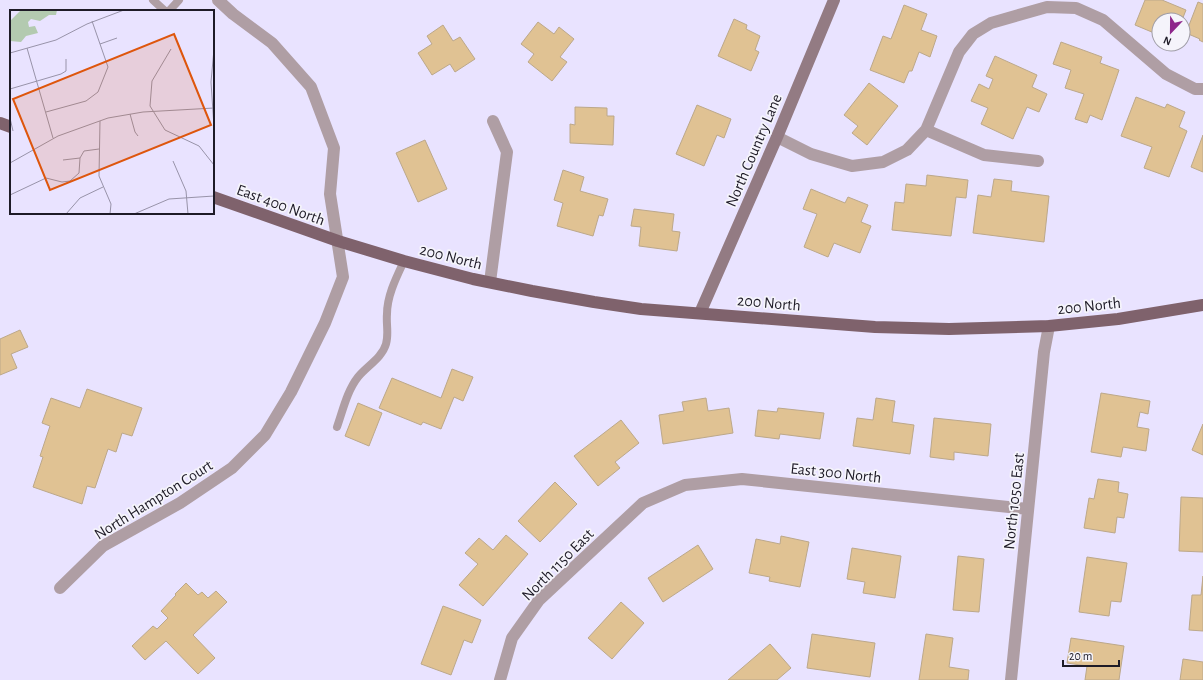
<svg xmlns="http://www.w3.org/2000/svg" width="1203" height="680" font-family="'Alegreya Sans',sans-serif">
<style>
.building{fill:#e0c293;stroke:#bca88a}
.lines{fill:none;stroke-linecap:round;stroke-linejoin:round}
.lane{stroke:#af9ea4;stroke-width:8}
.street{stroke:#af9ea4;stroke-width:12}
.secondary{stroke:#937b83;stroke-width:12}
.primary{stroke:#7f626c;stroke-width:12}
.labels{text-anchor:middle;stroke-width:3.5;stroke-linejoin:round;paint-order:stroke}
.street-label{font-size:16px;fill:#1e1b27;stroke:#f5f4fb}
.inset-road{fill:none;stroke:#9893a9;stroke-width:1}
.view{fill:#de560d;fill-opacity:0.15;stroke:#de560d;stroke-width:2}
.inset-edge{fill:none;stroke:#1e1b27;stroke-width:2}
</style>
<rect width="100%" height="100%" fill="#e9e3ff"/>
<path class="building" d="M1145,0h17l24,10 -4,10h-23v15l-24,-10z
M1198,2l5,2v38l-4,-2 1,-1 -14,-6z
M904,5l23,9 -6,16 16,6 -7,21 -11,-5 -7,19h-3l-5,12 -34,-13 13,-34 8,3z
M734,19l13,6 -1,4 14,7 -5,14 4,2 -8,19 -33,-15z
M538,22l16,12 5,-7 15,12 -14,18 7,5 -15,19 -24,-19 6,-8 -13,-10z
M443,25l10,16 7,-4 15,22 -20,13 -5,-8 -18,11 -14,-22 14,-9 -5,-8z
M1061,42l41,15 -2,6 19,7 -17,50 -12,-5 -3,8 -12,-4 9,-25 -19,-6 6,-18 -18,-6z
M995,56l42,19 -5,12 15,7 -8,18 -12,-5 -14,32 -32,-15 7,-16 -17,-7 8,-17 10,5 4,-10 -7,-3z
M869,83l29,23 -31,39 -15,-12 6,-7 -14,-11z
M1136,97l29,11 2,-4 18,8 -6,15 8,4 -18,46 -25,-9 8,-21 -31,-11z
M697,105l34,14 -7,19 -7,-3 -13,31 -28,-12z
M575,107l32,1v8h7l-1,29 -43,-2v-19l5,1z
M1203,135v37l-12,-5z
M425,140l22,49 -29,13 -22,-49z
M563,170l21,7 -4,14 28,8 -5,17 -4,-1 -6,21 -36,-10 6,-23 -9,-3z
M927,175l41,5 -2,18 -10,-1 -5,39 -59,-6 3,-28 9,1 2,-19 20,2z
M994,179l18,2 -1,10 38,5 -5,46 -71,-9 5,-38 13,2z
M811,189l34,14 3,-6 20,8 -7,17 10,4 -11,27 -26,-10 -6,14 -24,-10 13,-33 -14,-5z
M634,209l40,5 -2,17 8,1 -3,19 -38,-5 2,-19 -10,-1z
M20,330l8,17 -17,7 6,14 -17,7v-36z
M452,369l21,8 -10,24 -9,-4 -13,32 -18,-7 -2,3 -42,-17 13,-30 49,20z
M87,389l55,19 -10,28 -10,-3 -6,19 -8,-3 -13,39 -8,-2 -5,18 -49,-17 10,-30 -3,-1 10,-30 -8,-3 9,-25 29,10z
M1101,393l49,8 -2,13 -8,-2 -3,15 12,2 -3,22 -23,-4 -2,10 -30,-5z
M706,398l2,13 21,-3 4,25 -70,11 -4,-29 25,-4 -2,-9z
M876,398l19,3 -3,21 22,3 -4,29 -57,-8 4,-28 16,2z
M358,403l24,10 -13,33 -24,-10z
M778,408l46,5 -4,26 -40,-5 -1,5 -24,-3 3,-26 19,2z
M934,418l57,6 -3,32 -34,-4v8l-24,-3z
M621,420l18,23 -24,19 5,6 -22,18 -24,-30z
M1203,424v31l-11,-5z
M1098,479l21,3 -1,10 10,2 -4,24 -7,-1 -2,16 -31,-5 5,-30 5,1z
M555,482l22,22 -37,38 -22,-21z
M1181,497l22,1v54l-24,-1z
M506,535l22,19 -45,52 -24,-21 19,-21 -13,-11 14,-15 14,12z
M781,536l28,6 -9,45 -31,-6 1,-4 -21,-4 7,-34 24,5z
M698,545l15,24 -50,33 -15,-24z
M852,548l49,8 -6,42 -32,-5 2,-11 -18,-3z
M958,556l26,3 -5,53 -26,-2z
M1087,557l40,6 -6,39 -10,-1 -2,15 -30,-4z
M1203,576v55l-14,-1 3,-35h9z
M186,583l12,12 4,-3 6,6 8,-7 11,11 -34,33 22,23 -17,16 -32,-33 -21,19 -13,-14 21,-20 4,3 11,-11 -7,-7 15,-16 -1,-1z
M621,602l23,21 -32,36 -24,-21z
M443,606l38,14 -9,23 -8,-3 -13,35 -30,-11z
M812,634l63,9 -5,34 -63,-9z
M926,634l27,4 -4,29 20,3 -1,10h-49z
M1071,638l53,8 -5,34h-34l2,-14 -20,-3z
M770,644l21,24 -14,12h-49z
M1183,659l20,3v18h-23z"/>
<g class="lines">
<path class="lane" d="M153,0l12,11
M169,11l10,-11
M337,427c6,-17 10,-36 21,-50 9,-11 24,-19 28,-33 3,-10 0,-20 1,-30 0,-18 9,-36 17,-53"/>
<path class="street" d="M926,130l58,25 54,6
M777,137l34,17 41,12 31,-4 24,-12 19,-20 33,-78 14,-18 18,-11 56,-16 29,1 27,12 63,54 29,15h8
M490,282l17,-130 -14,-31
M60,588l43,-42 77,-43 52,-35 33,-33 26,-43 34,-69 18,-46 -13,-83 4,-46 -23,-61 -39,-44 -39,-29 -15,-14
M500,680l12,-42 27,-38 104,-97 42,-18 57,-6 286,30
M1011,680l33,-328 5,-26"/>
<path class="secondary" d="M700,313l77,-176 57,-137"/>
<path class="primary" d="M0,123l11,4
M213,197l125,44 66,20 69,18 59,12 62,11 47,7 234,18 74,2 100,-3 69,-7 85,-14"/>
</g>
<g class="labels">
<g class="street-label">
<text transform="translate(753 150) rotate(-67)" y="6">North Country Lane</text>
<text transform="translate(281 204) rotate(20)" y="6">East 400 North</text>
<text transform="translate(451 256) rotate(14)" y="6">200 North</text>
<text transform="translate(769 302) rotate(5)" y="6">200 North</text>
<text transform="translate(1089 305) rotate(-6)" y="6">200 North</text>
<text transform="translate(836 472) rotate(6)" y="6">East 300 North</text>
<text transform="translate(153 499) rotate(-32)" y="6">North Hampton Court</text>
<text transform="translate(1013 501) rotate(-84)" y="6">North 1050 East</text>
<text transform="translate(557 564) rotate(-45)" y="6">North 1150 East</text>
</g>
</g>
<g transform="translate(10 10)">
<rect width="204" height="204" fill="#e9e3ff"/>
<path d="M11,0h36l-1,5h-7l-9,6 -9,-2 -3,3 1,5 6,-1 3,7 -12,3 -5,6 -11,-1v-20z" fill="#b3cab0"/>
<path class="inset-road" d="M90,34l17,-6M17,38l26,90M161,39l-19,32 -2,25 15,24 34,16 15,19M204,39l-3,33 3,45M0,43l46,-13 31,-16 37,-14M0,79l51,-15 5,-3v-12M36,102l40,-11 12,-9 10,-25 -16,-46M120,104l5,18 3,4M0,108l3,13M90,111l-1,55 12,28 -1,10M53,150l17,-2M163,151l13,30 2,23M0,153l48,-27 50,-18 35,-6 71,-4M0,185l36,-17 16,4 8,-1 9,-8 1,-15 4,-7 15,-2M56,204l14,-16 23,-11M124,204l35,-15 45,-3"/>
<path class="view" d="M164,24l37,91 -161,65 -37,-91z"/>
<rect width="204" height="204" class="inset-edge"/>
</g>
<g transform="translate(1171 32) rotate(202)"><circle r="19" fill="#f5f4fb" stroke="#9f9da6"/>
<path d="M0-3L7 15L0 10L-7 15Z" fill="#8e268b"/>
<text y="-6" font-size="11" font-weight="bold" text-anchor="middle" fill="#1e1b27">N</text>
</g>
<path d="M1063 660v6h56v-6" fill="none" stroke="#1e1b27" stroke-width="2"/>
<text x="1069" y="660" font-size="12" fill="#1e1b27" stroke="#f5f4fb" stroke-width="3" paint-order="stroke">20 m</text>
</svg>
